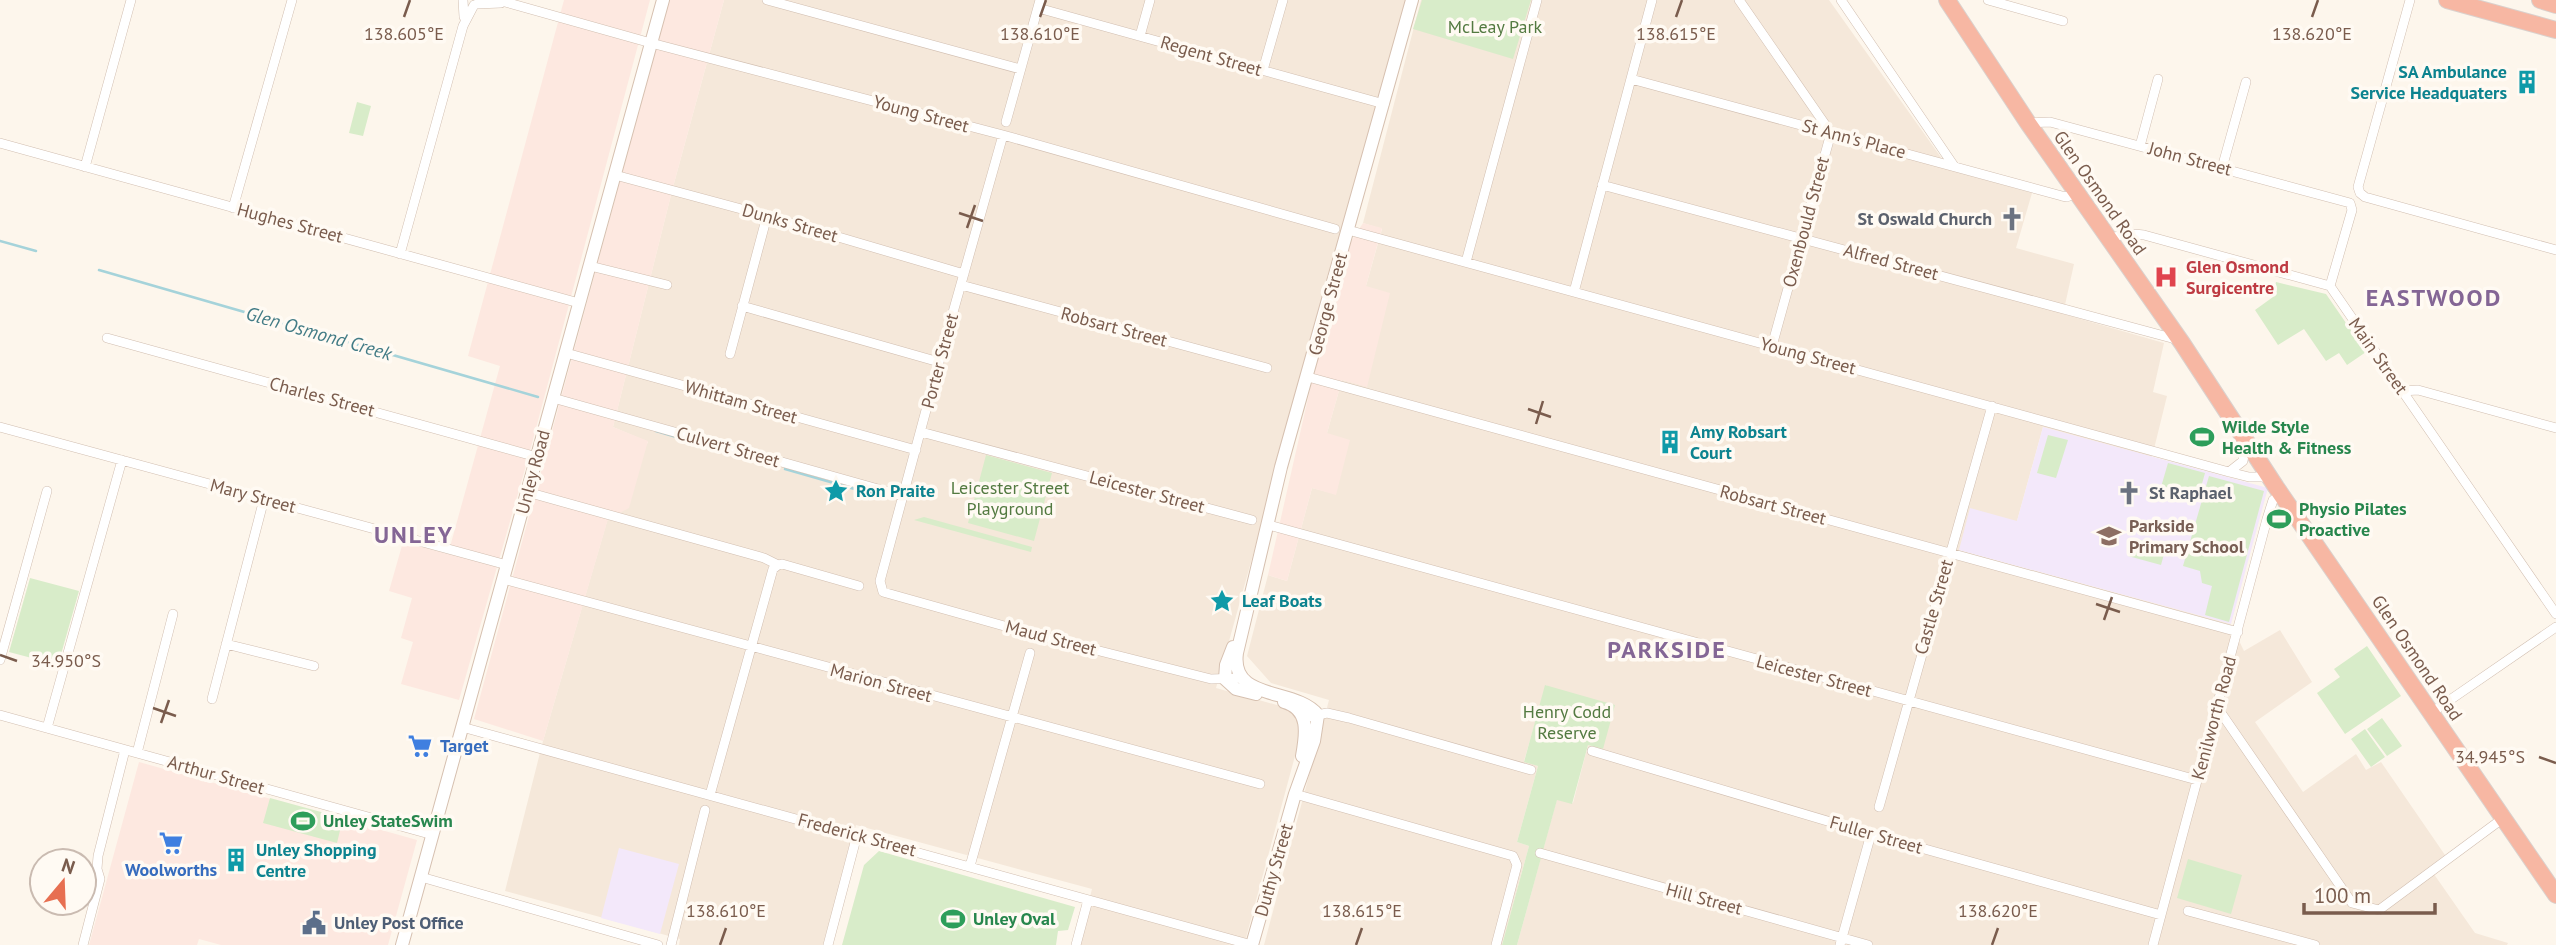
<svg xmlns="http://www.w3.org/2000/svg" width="2556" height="945" font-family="'PT Sans',sans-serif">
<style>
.residential{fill:#f5e8da}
.commercial{fill:#fde8e0}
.education{fill:#f3e8fa}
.green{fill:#d8ecc9}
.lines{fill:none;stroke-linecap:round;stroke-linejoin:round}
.stream{stroke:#a5d3da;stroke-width:2.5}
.street-casing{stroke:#d1beb0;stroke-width:10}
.secondary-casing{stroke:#d6c0b0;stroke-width:14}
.highway-casing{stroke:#dad1cd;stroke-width:18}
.street{stroke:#fff;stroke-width:9}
.secondary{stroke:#fff;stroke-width:12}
.highway{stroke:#f7b7a3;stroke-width:16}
.ticks{fill:none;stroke:#7a5c4d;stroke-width:2.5}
.labels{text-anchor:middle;stroke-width:7;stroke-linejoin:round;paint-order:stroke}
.park-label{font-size:18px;fill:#537a41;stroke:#fffaf3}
.street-label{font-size:18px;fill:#7a5c4d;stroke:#fffaf3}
.culture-label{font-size:18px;font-weight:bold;fill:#0d838f;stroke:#fffaf3;text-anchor:start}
.worship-label{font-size:18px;font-weight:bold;fill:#5b616d;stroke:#fffaf3;text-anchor:end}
.health-label{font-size:18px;font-weight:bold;fill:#be3a42;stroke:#fffaf3;text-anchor:start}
.leisure-label{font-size:18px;font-weight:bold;fill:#27864d;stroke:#fffaf3;text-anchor:start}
.education-label{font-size:18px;font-weight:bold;fill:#785e54;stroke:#fffaf3;text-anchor:start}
.shop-label{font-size:18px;font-weight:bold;fill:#366cbe;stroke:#fffaf3;text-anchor:start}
.service-label{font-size:18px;font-weight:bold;fill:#4e5e75;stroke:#fffaf3;text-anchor:start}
.water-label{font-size:19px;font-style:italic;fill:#437c86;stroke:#fffaf3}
.district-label{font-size:24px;font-weight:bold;letter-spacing:2px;fill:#846695;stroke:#fffaf3}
.ticks-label{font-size:18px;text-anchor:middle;fill:#7a5c4d;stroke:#fffaf3;stroke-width:7;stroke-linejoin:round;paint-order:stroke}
</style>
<rect width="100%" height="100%" fill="#fdf6ec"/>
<path class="residential" d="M724,0h683l-191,688 75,21 11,21 -58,215h-166l14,-56 -236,-64 -33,120h-144l1,-6 -175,-48 38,-150 65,-223 40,-76 -35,-15 60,-240z
M1421,0h408l121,170 82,23 -16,55 58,16 -11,50 101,29 -11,49 14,4 -15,61 -109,-30 -26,94 -58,29 272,74 13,27 36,-21 32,52 -57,40 48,70 53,-38 10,16 15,-8 64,93 -16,12 46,66 33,10 -1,2h-990l40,-146 16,4 15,-58 15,4 -57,-64 -22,76 14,5 -21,76 12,4 -27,99h-238l65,-245 -58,-17 -24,-27 21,-81 19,6 25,-93 24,6 -9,-61 15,-53 25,6 -1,-100 16,-57 -19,-6z"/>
<path class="commercial" d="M564,0h86l-123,462 -68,238 -58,-16 12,-42 -12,-4 11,-40 -23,-7 14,-49 45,12 52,-188 -32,-10z
M669,0h55l-51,187 -60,240 35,14 -19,67 -21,11 -65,222 -69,-22z
M1363,223l19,5 -16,58 24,7 -23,94 -25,-7 -15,53 23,7 -14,55 -24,-7 -25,93 -19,-6 43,-190 39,-142z
M139,762l278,78 -29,105h-167l-22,-6 -2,6h-108z"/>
<path class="education" d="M2043,427l225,61 -37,136 -272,-74 11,-42 47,13z
M619,848l60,16 -19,70 -59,-16z"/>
<path class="green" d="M1422,0h109l-18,59 -100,-30z
M357,102l14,4 -8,30 -14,-3z
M2276,282l50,12 40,58 -19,13 -8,-12 -13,8 -22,-32 -26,16 -23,-35 18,-13z
M2048,435l20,5 -12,38 -19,-5z
M986,455l66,18 -18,68 -66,-18z
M2168,463l37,10 -7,25 -37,-11z
M2209,476l55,15 -35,131 -24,-7 7,-29 -10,-3 -2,-12 -17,-5z
M924,517l108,30 -1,5 -117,-32z
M2133,538l33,9 -5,18 -33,-9z
M30,578l49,13 -21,74 -49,-13z
M2367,646l34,50 -56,38 -28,-41 23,-16 -6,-8z
M1545,685l70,20 -12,44 -15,-4 -16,59 -15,-4 -40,145h-15l27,-99 -12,-4 21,-76 -14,-4z
M2382,718l20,28 -15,10 -20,-27z
M2365,729l20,28 -14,10 -20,-28z
M270,798l73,20 -6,25 -74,-20z
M879,851l196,56 -7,23 -10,1 -2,14h-214l22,-80z
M2188,859l54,16 -11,39 -54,-16z"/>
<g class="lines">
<path class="stream" d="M0,241l36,10
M99,270l439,127
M656,431l115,34
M785,469l101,29"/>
<g class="street-casing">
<path id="street" d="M463,0l1,17
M498,0l153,43 352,92 332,94
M767,0l253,69
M1739,0l92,133 -59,213
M1841,0l113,166
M1988,0l75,21
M2410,0l-52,187 2,6 5,4 191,53
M477,4l24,-1
M1038,8l346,96
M1140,36l10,-36
M1263,70l20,-70
M1631,79l431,117 5,1 9,-5
M1006,122l34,-122
M2028,123l22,-1 300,81 2,7 -22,76
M1003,135l-64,227 -59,219 3,11 157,44 171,43 30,-1
M0,143l579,160
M2140,146l18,-67
M85,167l46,-167
M2222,168l24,-86
M615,175l152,41 197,58
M1602,185l577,155
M233,208l59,-208
M1348,230l881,242 20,5h20
M2109,240c12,-7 21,-7 35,-5l186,51 226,328
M400,254l63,-228 11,-21
M1466,262l71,-262
M590,266l77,19
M961,285l306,83
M1574,292l78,-292
M742,306l197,56
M107,338l430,119
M566,353l350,97
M730,354l37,-138
M1308,377l930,255
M2402,391l16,-1 138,38
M553,398l350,98
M0,427l507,138
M921,432l331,88
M2229,472l14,-11 3,-19
M527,492l237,66 14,7 4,-1 77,22
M1269,525l928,255
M503,579l757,205
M226,644l88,22
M0,660l47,-169
M212,699l52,-200
M2217,707l135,196 27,7 123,-91
M2431,713l125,-86
M0,715l433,120
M1304,718l23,-5 22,5 182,52
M462,727l790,218
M47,728l75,-268
M1592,751l279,83 290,81
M137,753l36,-139
M1295,794l218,62 4,9 -21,80
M710,795l63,-226 5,-4
M1879,807l113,-401
M1540,853l328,92
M970,866l60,-213
M421,877l237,68
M2188,911l127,34
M83,945l17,-66 -3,-10 1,-13 27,-106
M671,945l34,-135
M828,945l29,-110
M1076,945l12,-45
M1840,945l31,-111
M2153,945l114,-426 6,-19 8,-5"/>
</g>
<g class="secondary-casing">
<path id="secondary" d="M1233,647l-7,18 -1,14 11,10 20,5
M1284,702c26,7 22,32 18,54
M402,945l261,-945
M1252,945l43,-151 19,-53 4,-26c-22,-28 -88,-13 -81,-62l44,-186 131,-467"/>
</g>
<g class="highway-casing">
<path id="highway" d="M1947,0l81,123 154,220 94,144 280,408
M2447,0l109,30
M2540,0l16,5"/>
</g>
<use href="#street" class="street"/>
<use href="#secondary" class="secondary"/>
<use href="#highway" class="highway"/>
</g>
<path class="ticks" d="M404,17l6,-17M1040,17l6,-17M1676,17l6,-17M2312,17l6,-17M959,213l24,8M967,228l8,-23M1528,409l23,8M1536,424l7,-23M2096,604l24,8M2104,620l8,-23M0,655l17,6M153,708l23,8M161,723l8,-23M2539,757l17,6M720,945l6,-17M1356,945l6,-17M1992,945l6,-17"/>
<defs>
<g id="building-bare" transform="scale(1.89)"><path d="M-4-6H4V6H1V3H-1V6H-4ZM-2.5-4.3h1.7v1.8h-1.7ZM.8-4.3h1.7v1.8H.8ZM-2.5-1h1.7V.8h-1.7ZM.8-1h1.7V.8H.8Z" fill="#0f9aa8" stroke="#fffaf3" stroke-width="2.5" paint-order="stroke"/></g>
<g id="church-bare" transform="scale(1.89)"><path d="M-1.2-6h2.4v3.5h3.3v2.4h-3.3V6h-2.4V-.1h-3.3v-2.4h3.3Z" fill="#6b7280" stroke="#fffaf3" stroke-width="2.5" paint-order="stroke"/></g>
<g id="hospital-bare" transform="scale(1.89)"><path d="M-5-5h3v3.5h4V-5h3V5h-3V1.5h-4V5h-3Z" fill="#e0444e" stroke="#fffaf3" stroke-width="2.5" paint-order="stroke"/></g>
<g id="stadium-bare" transform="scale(1.89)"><path d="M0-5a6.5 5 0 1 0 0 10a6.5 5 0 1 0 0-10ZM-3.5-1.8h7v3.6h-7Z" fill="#2e9e5b" stroke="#fffaf3" stroke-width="2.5" paint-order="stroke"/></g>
<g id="sight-bare" transform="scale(1.89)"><path d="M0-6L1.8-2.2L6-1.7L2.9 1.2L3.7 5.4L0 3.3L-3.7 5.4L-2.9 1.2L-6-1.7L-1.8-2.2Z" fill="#0f9aa8" stroke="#fffaf3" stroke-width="2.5" paint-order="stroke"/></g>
<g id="school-bare" transform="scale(1.89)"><path d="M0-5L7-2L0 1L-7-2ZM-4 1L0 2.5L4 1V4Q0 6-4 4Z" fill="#8d6e63" stroke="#fffaf3" stroke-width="2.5" paint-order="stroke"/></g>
<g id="supermarket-bare" transform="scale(1.89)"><path d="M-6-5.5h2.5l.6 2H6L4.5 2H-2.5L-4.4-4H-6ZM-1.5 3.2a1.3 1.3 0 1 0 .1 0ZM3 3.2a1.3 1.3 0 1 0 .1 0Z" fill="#3f7fe0" stroke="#fffaf3" stroke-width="2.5" paint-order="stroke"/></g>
<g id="civic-bare" transform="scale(1.89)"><path d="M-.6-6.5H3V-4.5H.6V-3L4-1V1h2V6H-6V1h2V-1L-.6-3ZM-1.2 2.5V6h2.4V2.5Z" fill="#5c6f8a" stroke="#fffaf3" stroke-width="2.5" paint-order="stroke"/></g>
</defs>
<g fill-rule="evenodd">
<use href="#building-bare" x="2527" y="82"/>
<use href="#church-bare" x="2012" y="219"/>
<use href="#hospital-bare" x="2166" y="277"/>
<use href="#stadium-bare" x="2202" y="437"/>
<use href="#building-bare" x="1670" y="442"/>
<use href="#sight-bare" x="836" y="491"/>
<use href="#church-bare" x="2129" y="493"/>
<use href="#stadium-bare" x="2279" y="519"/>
<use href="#school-bare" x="2109" y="536"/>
<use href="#sight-bare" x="1222" y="601"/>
<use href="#supermarket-bare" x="420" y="746"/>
<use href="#stadium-bare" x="303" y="821"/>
<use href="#supermarket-bare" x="171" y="843"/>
<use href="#building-bare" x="236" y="860"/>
<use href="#stadium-bare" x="953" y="919"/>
<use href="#civic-bare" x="314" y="923"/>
</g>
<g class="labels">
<g class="park-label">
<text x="1495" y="33">McLeay Park</text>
<text x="1010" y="494">Leicester Street<tspan x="1010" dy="21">Playground</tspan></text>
<text x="1567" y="718">Henry Codd<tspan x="1567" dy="21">Reserve</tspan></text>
</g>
<g class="street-label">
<text transform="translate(1211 56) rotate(16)" y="6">Regent Street</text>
<text transform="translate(921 114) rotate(15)" y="6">Young Street</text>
<text transform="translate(1854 139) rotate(15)" y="6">St Ann's Place</text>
<text transform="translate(2190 159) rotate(15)" y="6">John Street</text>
<text transform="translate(2100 193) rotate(55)" y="6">Glen Osmond Road</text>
<text transform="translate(1806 222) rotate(-75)" y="6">Oxenbould Street</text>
<text transform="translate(290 223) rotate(15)" y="6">Hughes Street</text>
<text transform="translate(790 223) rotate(16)" y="6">Dunks Street</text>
<text transform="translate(1891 262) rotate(15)" y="6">Alfred Street</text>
<text transform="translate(1328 304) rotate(-75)" y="6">George Street</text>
<text transform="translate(1114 327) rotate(15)" y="6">Robsart Street</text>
<text transform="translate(1808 356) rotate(15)" y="6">Young Street</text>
<text transform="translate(2378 356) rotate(55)" y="6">Main Street</text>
<text transform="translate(940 361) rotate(-75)" y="6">Porter Street</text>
<text transform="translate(322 397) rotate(15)" y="6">Charles Street</text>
<text transform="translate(741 402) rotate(16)" y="6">Whittam Street</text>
<text transform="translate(728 447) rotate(16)" y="6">Culvert Street</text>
<text transform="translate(533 472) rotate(-75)" y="6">Unley Road</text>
<text transform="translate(1147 492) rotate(15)" y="6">Leicester Street</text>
<text transform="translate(253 496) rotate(15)" y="6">Mary Street</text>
<text transform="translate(1773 505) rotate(15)" y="6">Robsart Street</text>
<text transform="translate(1934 607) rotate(-74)" y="6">Castle Street</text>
<text transform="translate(1051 638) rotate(15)" y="6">Maud Street</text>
<text transform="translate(2417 658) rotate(56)" y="6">Glen Osmond Road</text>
<text transform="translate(1814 676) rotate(15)" y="6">Leicester Street</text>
<text transform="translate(881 683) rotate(15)" y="6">Marion Street</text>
<text transform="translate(2214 718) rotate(-75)" y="6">Kenilworth Road</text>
<text transform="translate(216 775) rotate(16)" y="6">Arthur Street</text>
<text transform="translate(857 835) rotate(15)" y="6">Frederick Street</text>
<text transform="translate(1876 835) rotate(16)" y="6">Fuller Street</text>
<text transform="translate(1274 870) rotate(-74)" y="6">Duthy Street</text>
<text transform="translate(1704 899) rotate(15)" y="6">Hill Street</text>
</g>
<g class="culture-label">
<text x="2507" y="78" text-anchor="end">SA Ambulance<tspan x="2507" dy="21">Service Headquaters</tspan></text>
<text x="1690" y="438">Amy Robsart<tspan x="1690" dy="21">Court</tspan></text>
<text x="856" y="497">Ron Praite</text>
<text x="1242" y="607">Leaf Boats</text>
<text x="256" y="856">Unley Shopping<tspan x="256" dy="21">Centre</tspan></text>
</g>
<g class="worship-label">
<text x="1992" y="225">St Oswald Church</text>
<text x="2149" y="499" text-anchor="start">St Raphael</text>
</g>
<g class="health-label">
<text x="2186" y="273">Glen Osmond<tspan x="2186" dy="21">Surgicentre</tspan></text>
</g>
<g class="leisure-label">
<text x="2222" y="433">Wilde Style<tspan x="2222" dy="21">Health &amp; Fitness</tspan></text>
<text x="2299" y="515">Physio Pilates<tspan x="2299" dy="21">Proactive</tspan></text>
<text x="323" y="827">Unley StateSwim</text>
<text x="973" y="925">Unley Oval</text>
</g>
<g class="education-label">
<text x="2129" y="532">Parkside<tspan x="2129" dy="21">Primary School</tspan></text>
</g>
<g class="shop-label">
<text x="440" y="752">Target</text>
<text x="171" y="876" text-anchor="middle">Woolworths</text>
</g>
<g class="service-label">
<text x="334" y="929">Unley Post Office</text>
</g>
<g class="water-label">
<text transform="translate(319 333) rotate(16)" y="7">Glen Osmond Creek</text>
</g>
<g class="district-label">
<text x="2434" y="306">EASTWOOD</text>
<text x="414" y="543">UNLEY</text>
<text x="1667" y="658">PARKSIDE</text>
</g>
</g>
<g class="ticks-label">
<text x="404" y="40">138.605°E</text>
<text x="1040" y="40">138.610°E</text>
<text x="1676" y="40">138.615°E</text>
<text x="2312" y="40">138.620°E</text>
<text x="66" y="667">34.950°S</text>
<text x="2490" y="763">34.945°S</text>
<text x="726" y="917">138.610°E</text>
<text x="1362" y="917">138.615°E</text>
<text x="1998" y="917">138.620°E</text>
</g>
<g transform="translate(63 882) rotate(19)"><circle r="33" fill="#fffaf3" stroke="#cabbb1" stroke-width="2"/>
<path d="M0-5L12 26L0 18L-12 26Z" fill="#e76f51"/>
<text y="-10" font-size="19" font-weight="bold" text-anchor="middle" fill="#7a5c4d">N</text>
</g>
<path d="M2304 903v10h131v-10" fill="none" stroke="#7a5c4d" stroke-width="3.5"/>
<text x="2314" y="903" font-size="21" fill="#7a5c4d" stroke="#fffaf3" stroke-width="5" paint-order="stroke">100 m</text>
</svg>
